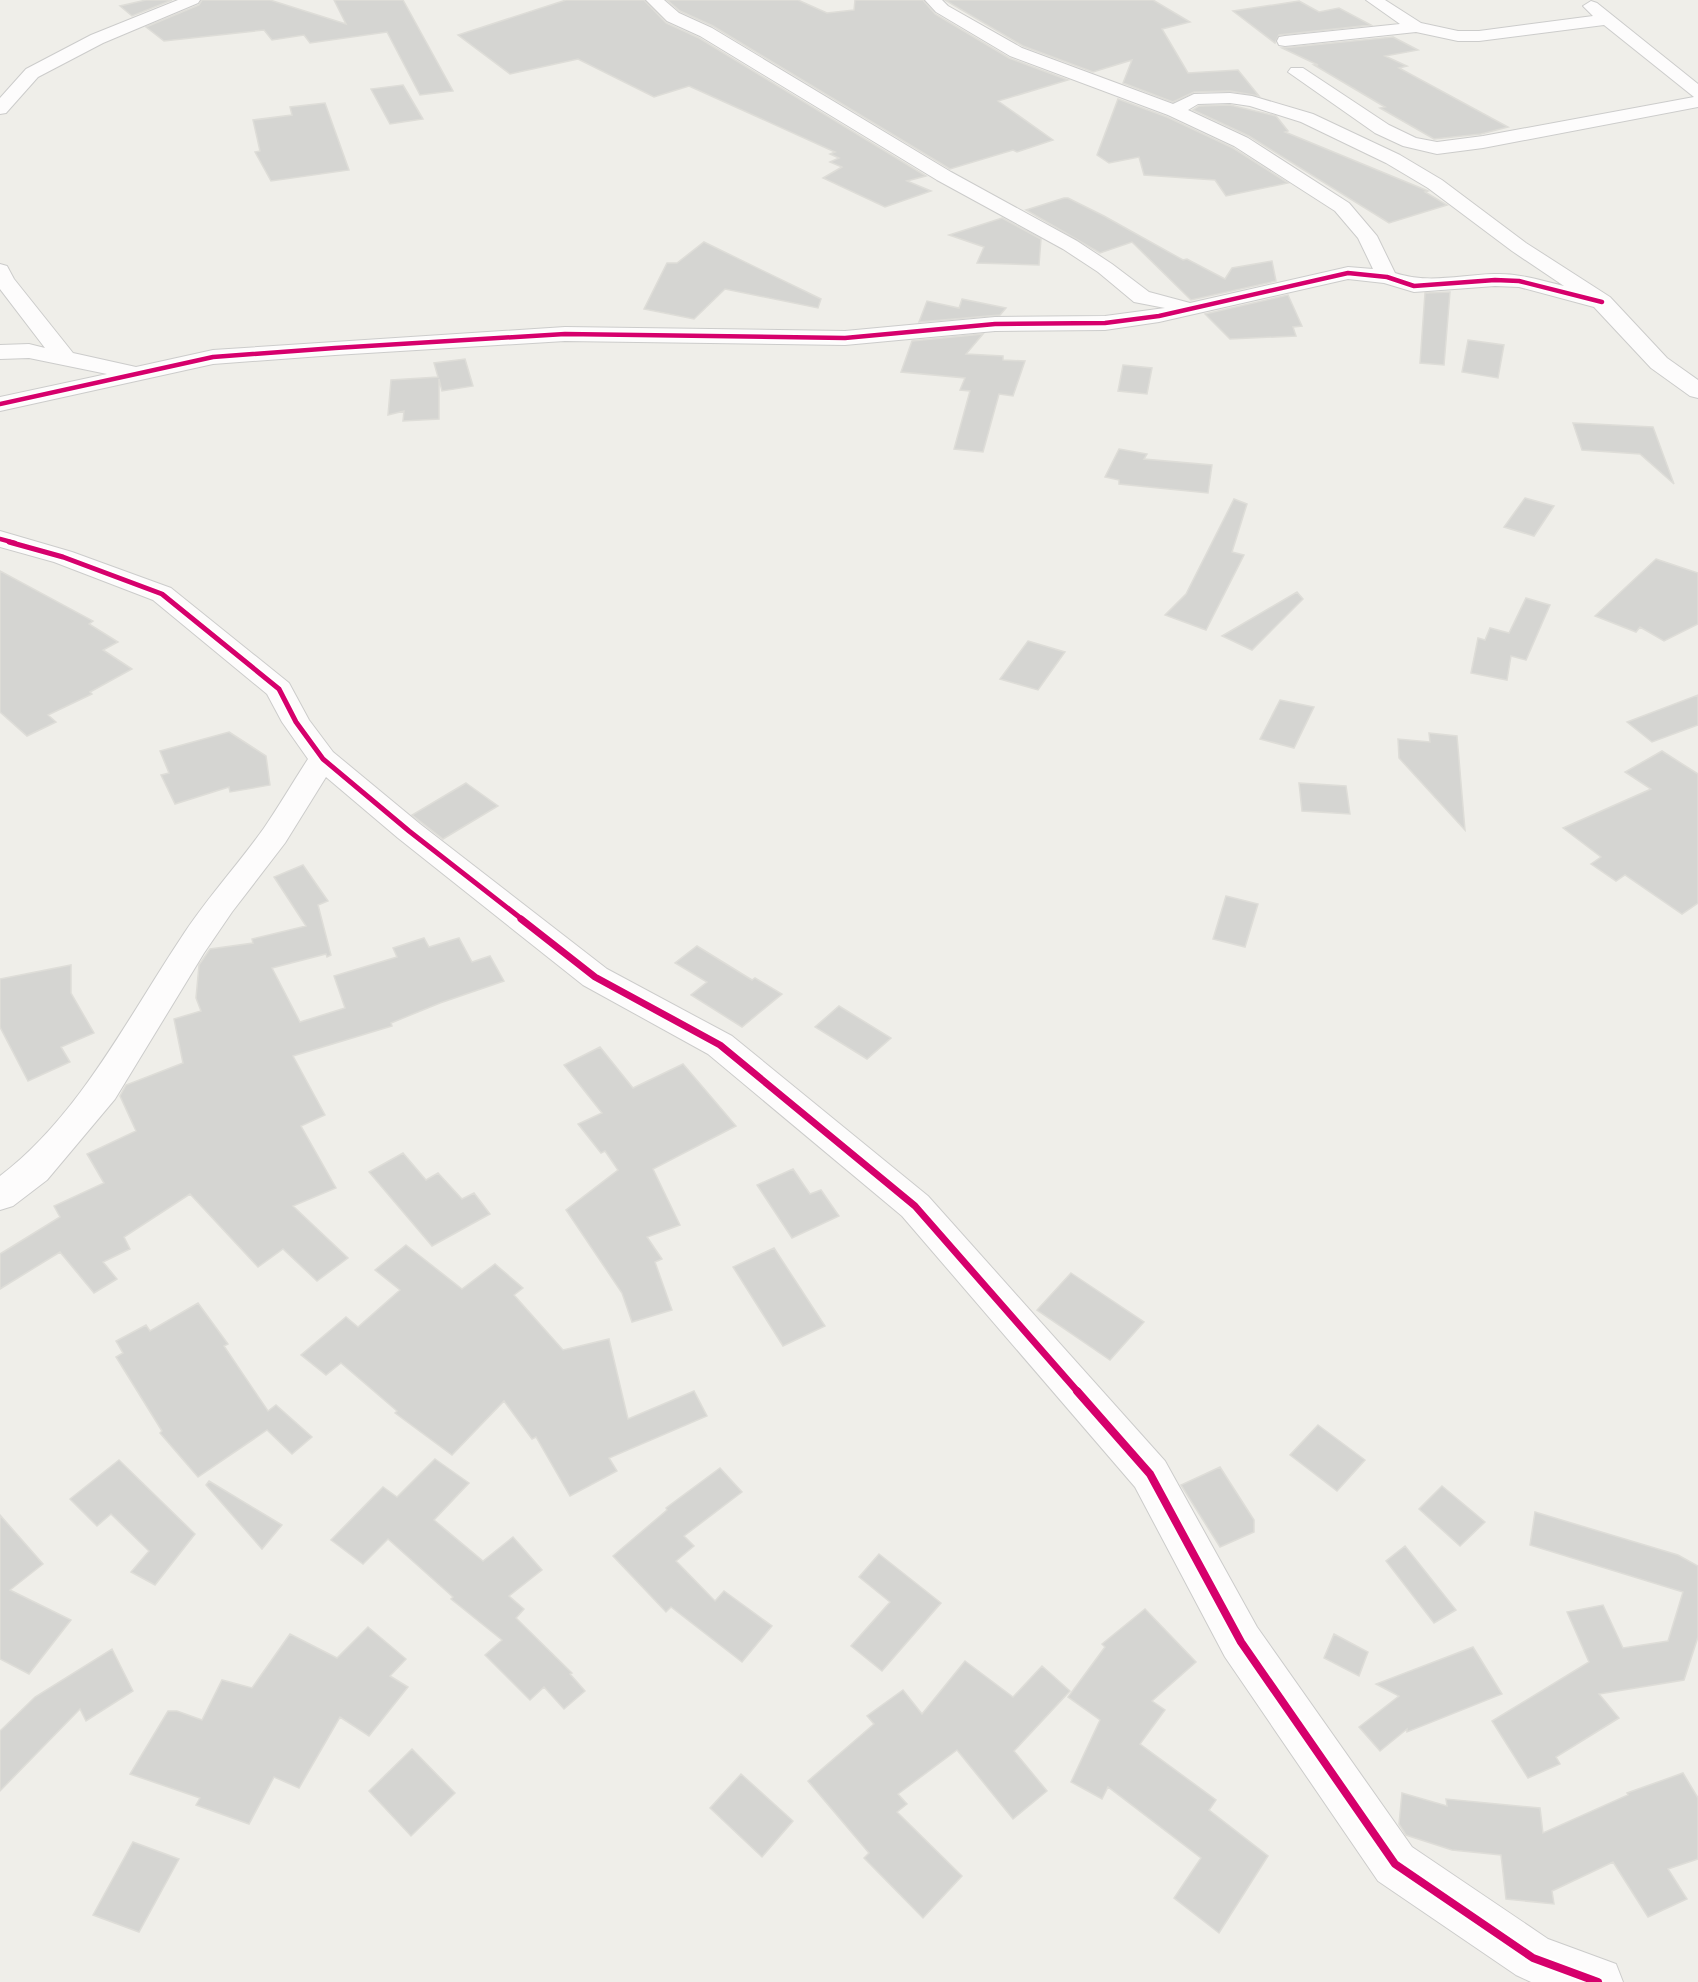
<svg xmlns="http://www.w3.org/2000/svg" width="1698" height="1982" font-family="'Archivo Narrow',sans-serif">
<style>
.building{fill:#d5d5d2;stroke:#deddd8;stroke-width:1.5}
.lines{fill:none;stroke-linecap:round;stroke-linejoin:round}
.minor-casing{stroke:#cccccb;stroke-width:2}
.minor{fill:#fdfcfc;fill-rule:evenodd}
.cycleway-far3-casing{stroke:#fff;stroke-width:7}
.cycleway-far2-casing{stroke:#fff;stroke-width:8}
.cycleway-far1-casing{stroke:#fff;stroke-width:10}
.cycleway-casing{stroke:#fff;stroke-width:12}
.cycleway-far3{stroke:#d6006c;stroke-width:4.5}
.cycleway-far2{stroke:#d6006c;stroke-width:5}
.cycleway-far1{stroke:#d6006c;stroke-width:7}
.cycleway{stroke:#d6006c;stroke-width:8}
</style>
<rect width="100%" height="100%" fill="#efeee9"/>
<path class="building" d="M146,0h26l-40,16 -12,-10z
M202,0h68l76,24 -12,-24h69l50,91 -33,4 -33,-63 -77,11 -6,-8 -32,5 -8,-10 -100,11 -18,-14 53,-22z
M566,0h78l22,23 33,15 227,138 -19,5 24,10 -46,16 -62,-29 19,-11 -12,-5 9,-4 -9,-4 5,-2 -146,-66 -35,11 -76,-38 -68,15 -52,-39z
M667,0h131l29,13 27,-3 1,-10h68l12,14 74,44 59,22 -70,21 55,39 -36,12 -4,-2 -63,19 -237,-143 -33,-15z
M945,0h208l37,22 -28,7 26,44 50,-3 21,26 -29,-5 -36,1 -21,10 -50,-19 9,-23 -39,12 -70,-26z
M1299,1l20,11 20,-4 32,17 -92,10 -4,8 -42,-32z
M1393,37l25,13 -33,6 22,10 -8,2 109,59 -27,7 -47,5 -54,-31 5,-1 -71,-42h4l-36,-17z
M403,85l20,34 -33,5 -19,-35z
M1118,99l49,18 66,31 55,35 -62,13 -11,-16 -71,-5 -5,-18 -30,6 -12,-8z
M325,103l24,67 -78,11 -16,-29 5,-1 -7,-31 39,-5 -2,-8z
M1230,105l46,11 12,15 -3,1 143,59 -3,1 22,13 -58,18 -140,-87 -56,-26 6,-4z
M1064,198h4l36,18 79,44 4,-1 38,20 7,-11 40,-7 4,20 -85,19 -59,-58 -32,11 -74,-43z
M1002,218l39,21 -2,26 -62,-2 7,-16 -35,-12z
M704,242l117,57 -3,9 -93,-19 -31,30 -50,-10 23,-46h10z
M1450,292l-6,73 -24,-2 5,-70z
M1288,295l14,31 -9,1 3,9 -66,3 -25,-25z
M962,299l44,9 -6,7 -81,7 8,-21 32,7z
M983,334l-17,20 37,2v4l22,1 -12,35 -14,-2 -16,58 -29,-3 16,-58 -10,-1 5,-12 -64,-6 11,-31z
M1468,340l36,5 -6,33 -36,-6z
M465,359l8,27 -31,5 -3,-12v40l-36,2 1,-10 -16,4 3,-35 47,-3 -4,-14z
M1123,365l29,3 -5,26 -29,-3z
M1573,423l80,4 21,57 -34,-30 -58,-4z
M1119,449l28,5 -3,5 68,6 -4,28 -89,-9v-4l-14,-3z
M1525,498l29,8 -20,30 -30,-9z
M1234,499l13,5 -15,48 12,3 -38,75 -41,-15 21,-21z
M1656,559l42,14v51l-34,17 -24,-14 -4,5 -41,-16z
M0,571l93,50 -4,3 29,18 -15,8 29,19 -42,23 2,2 -44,21 8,7 -29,14 -27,-24z
M1297,592l6,7 -51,51 -30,-14z
M1526,598l24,7 -24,55 -15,-4 -4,24 -36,-7 7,-35 7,2 5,-12 19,5z
M1028,641l37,11 -27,38 -38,-11z
M1698,695v30l-46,17 -25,-20z
M1280,700l34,7 -20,41 -34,-9z
M229,732l37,24 4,29 -40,7 -1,-5 -54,17 -14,-29 8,-2 -9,-22z
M1429,733l28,3 8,94 -66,-72 -1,-19 32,3z
M1662,751l36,23v129l-16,11 -57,-39 -9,6 -25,-17 10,-7 -38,-29 88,-39 -26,-17z
M466,783l32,23 -55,33 -31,-24z
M1299,783l47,3 4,28 -48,-3z
M303,865l25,36 -10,4 13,50 -4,2 -1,-3 -54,14 28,54 45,-14 -11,-32 63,-19 -4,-9 31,-10 5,9 30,-9 13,24 18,-6 14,25 -64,22 -49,20 1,3 -99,30 32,59 -24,11 35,62 -43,18 55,52 -31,23 -34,-32 -25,18 -68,-73 -66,43 6,12 -27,13 14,17 -23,14 -34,-41 -60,37v-35l60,-37 -6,-11 50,-23 -17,-29 49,-23 -16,-35 6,-11 57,-22 -9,-44 27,-8 -5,-13 3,-33 11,-16 43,-6 -1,-4 54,-13 -32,-49z
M1226,896l32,8 -13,43 -32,-8z
M697,946l55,34 3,-2 27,16 -40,33 -51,-32 16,-13 -32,-19z
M71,965v28l23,40 -33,14 9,15 -42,19 -28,-54v-48z
M839,1006l52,32 -24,21 -52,-32z
M600,1047l33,41 50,-24 53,62 -83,43 27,56 -33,12 15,22 -7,3 17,48 -40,12 -10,-29 -56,-83 52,-40 -13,-19 -4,2 -23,-29 24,-11 -38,-48z
M403,1153l23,27 12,-7 24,26 12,-6 16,21 -58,32 -63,-74z
M793,1169l17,25 11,-4 18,26 -47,22 -35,-53z
M406,1245l56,44 33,-25 28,24 -9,7 49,55 46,-11 19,80 66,-28 13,25 -98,42 8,13 -47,25 -34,-59 -4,2 -28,-38 -52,54 -57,-42 2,-2 -56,-48 -15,12 -25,-20 45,-38 12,10 42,-37 -25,-20z
M774,1248l51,78 -42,20 -50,-79z
M1071,1273l73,49 -34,38 -73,-50z
M198,1303l30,41 -4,2 44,65 8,-6 36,32 -20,17 -25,-24 -69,47 -38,-44 2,-2 -46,-74 7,-4 -7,-12 30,-16 4,6z
M1318,1425l47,35 -28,31 -47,-36z
M435,1459l34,24 -35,37 49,41 30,-24 29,33 -33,26 15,13 -8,9 56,55 -2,1 15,17 -21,18 -20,-22 -14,13 -45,-45 17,-15 -51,-41 2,-2 -65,-58 -25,25 -32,-24 52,-53 14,10z
M119,1460l76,74 -40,51 -24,-13 18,-21 -38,-37 -14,12 -27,-27z
M1220,1467l34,53v12l-34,15 -39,-62z
M720,1468l22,24 -58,44 10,10 -18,15 39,40 9,-10 48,35 -30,36 -71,-55 -5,5 -53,-56 54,-46 -1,-2z
M209,1481l73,44 -20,24 -56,-64z
M1442,1486l43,36 -25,24 -41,-37z
M1535,1512l143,43 20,11v71l-14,43 -85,14 20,24 -63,39 4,7 -32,14 -36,-57 97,-59 -22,-50 36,-7 20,43 45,-7 15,-49 -153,-47z
M0,1515l43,49 -33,26 61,30 -42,54 -29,-15z
M1405,1546l51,64 -22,13 -48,-62z
M879,1554l62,49 -59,68 -31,-25 39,-44 -31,-25z
M1145,1609l51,53 -44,39 13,9 -25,34 76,56 -7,10 59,46 -49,77 -45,-35 27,-40 -93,-71 -6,12 -31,-17 29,-62 -32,-23 37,-50 -3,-3z
M368,1627l38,32 -16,17 18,11 -39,49 -29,-19 -41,71 -25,-11 -25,47 -53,-19 4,-7 -70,-24 38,-63h9l25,9 20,-40 30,8 38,-54 47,24z
M1334,1634l34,18 -9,24 -35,-18z
M1473,1647l29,47 -95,38v-3l-27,22 -21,-24 40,-31 -23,-12z
M112,1649l21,42 -47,30 -6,-12 -80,82v-60l35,-34z
M965,1661l48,36 29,-31 28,25 -56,60 33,40 -34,28 -56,-69 -59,44 9,10 -10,8 65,64 -39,42 -59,-60 5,-5 -61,-72 66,-57 -7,-8 36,-26 19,24z
M412,1749l43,44 -44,43 -42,-45z
M1683,1773l15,25v61l-30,10 19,30 -39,18 -35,-55 -61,29 2,13 -48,-5 -5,-44 -49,-5 -46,-15 -7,-11 3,-31 45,13 -1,-7 94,9 3,25 85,-38 -1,-2z
M741,1774l52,47 -31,36 -52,-49z
M133,1842l46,17 -40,73 -46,-17z"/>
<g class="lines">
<g class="minor-casing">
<path id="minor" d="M178,0h22l-2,3 -95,40 -65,34 -32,36 -6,1v-16l26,-29 65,-34z
M646,0h18l15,13 33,15 239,144 126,69 35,23 37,28 41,11 158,-36 25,2 -15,-31 -23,-27 -101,-65 -66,-31 -158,-59 -74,-44 -11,-12h17l6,6 74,42 151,56 21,-10 36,-1 22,3 61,18 87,41 42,25 84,63 84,54 57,61 31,22v18l-8,-2 -39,-28 -57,-61 -75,-20 -24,-1 -81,6 -30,-9 -36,-4 -189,43 -54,8 -110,1 -150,14 -280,-4 -230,14 -122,9 -213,47v-14l107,-23 -78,-16 -29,1v-14l29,-1 16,4 -45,-59v-25l7,2 7,13 59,74 63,14 77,-17 352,-23 280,4 150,-14 110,-1 60,-8 -31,-6 -36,-30 -35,-23 -126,-69 -237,-144 -33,-15zM1230,103l20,3 51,16 85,41 42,25 84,63 52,35c-24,-6 -46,-13 -70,-12 -35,1 -65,10 -99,-1l-18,-37 -28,-33 -101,-65 -60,-28 10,-6z
M1366,0h19l36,23 37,8h21l114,-15 -10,-10 8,-5 6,2 101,81v23l-215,41 -46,6 -34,-8 -28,-13 -87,-61 3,-4h12l86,57 27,13 21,4 46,-6 211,-39 -90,-72 -125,16h-21l-42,-9 -131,14 -6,-1 -2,-4 2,-4 6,-1 115,-12z
M0,531l72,21 99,36 118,95 20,37 24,32 87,72 187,145 125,67 196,160 237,265 92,166 155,220 136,92 68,25 7,18h-92l-15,-7 -138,-94 -153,-224 -90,-170 -233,-271 -194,-162 -125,-69 -185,-147 -72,-61 -41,66 -53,69 -28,41 -89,146 -68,81 -34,26 -13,4v-34c79,-60 127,-157 181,-238 25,-39 56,-72 83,-110 15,-22 29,-46 44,-69l-26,-37 -15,-28 -114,-94 -99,-38 -54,-15z"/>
</g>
<use href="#minor" class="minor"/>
<g class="cycleway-far3-casing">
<path id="cycleway-far3" d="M0,404l213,-47 122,-9 230,-14 280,4 150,-14 110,-1 54,-7 189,-43 39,4 27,9 81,-6 24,1 83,21
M0,539l15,4"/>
</g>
<g class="cycleway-far2-casing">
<path id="cycleway-far2" d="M9,542l54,15 99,37 117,95 17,33 27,37 86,72 114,89"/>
</g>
<g class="cycleway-far1-casing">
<path id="cycleway-far1" d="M521,919l74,58 125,68 195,161 163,186"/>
</g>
<g class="cycleway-casing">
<path id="cycleway" d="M1077,1391l73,83 91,168 154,222 138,94 65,24"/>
</g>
<use href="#cycleway-far3" class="cycleway-far3"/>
<use href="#cycleway-far2" class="cycleway-far2"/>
<use href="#cycleway-far1" class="cycleway-far1"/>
<use href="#cycleway" class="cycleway"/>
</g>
</svg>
